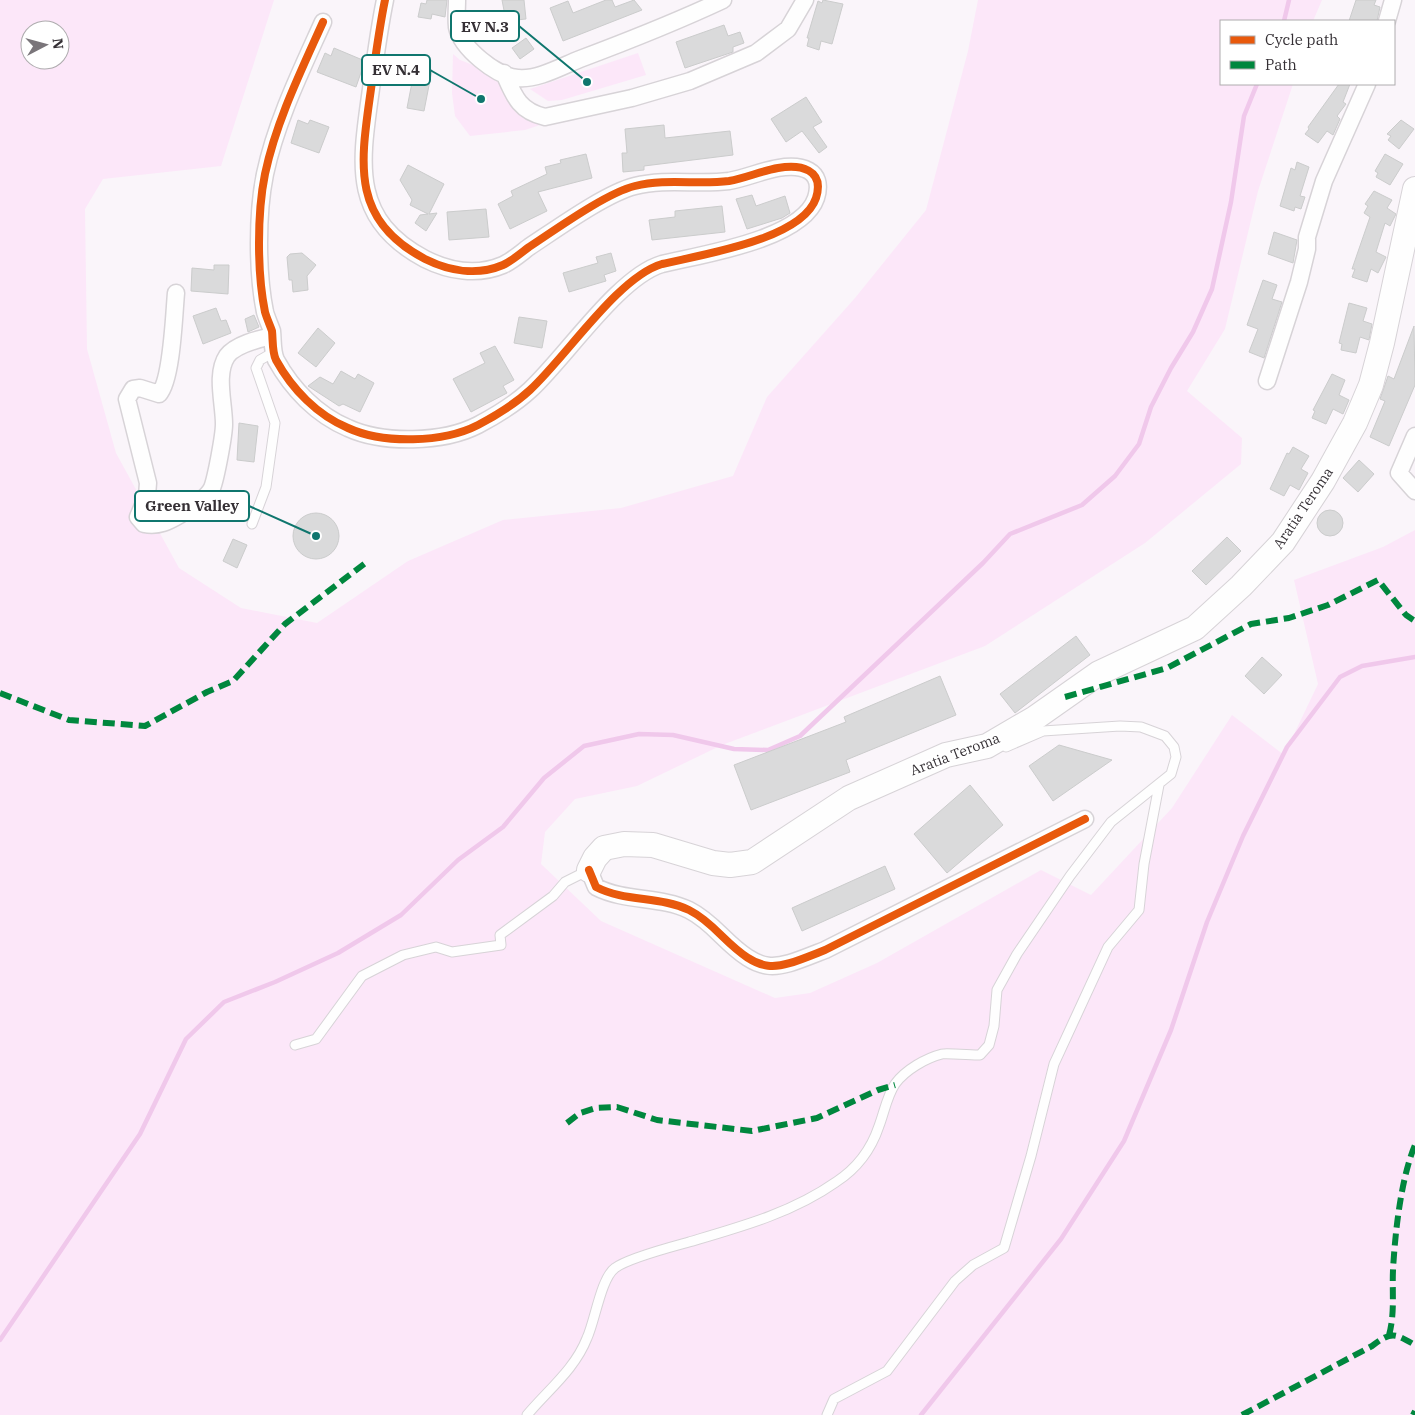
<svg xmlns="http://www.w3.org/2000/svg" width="1415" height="1415" font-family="'IBM Plex Serif',serif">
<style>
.green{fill:#fce7f9;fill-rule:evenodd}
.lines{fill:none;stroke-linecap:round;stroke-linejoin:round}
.stream{stroke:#f0c8eb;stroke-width:4.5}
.building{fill:#dadadb;stroke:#cbcccc}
.service-casing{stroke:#d7d3d7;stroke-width:11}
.minor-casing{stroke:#d7d3d7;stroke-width:19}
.secondary-casing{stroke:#d7d3d7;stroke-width:26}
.service{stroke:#fefefe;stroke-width:9}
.minor{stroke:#fefefe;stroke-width:16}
.secondary{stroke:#fefefe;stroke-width:24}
.quiet{stroke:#00873e;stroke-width:6;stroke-dasharray:12 6;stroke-linecap:butt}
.cycleway-casing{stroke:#fff;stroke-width:11}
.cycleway{stroke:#e8590c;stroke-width:8}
.labels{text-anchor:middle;stroke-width:4.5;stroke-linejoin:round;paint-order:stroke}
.street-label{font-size:14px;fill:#353035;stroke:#fff}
.leader{fill:none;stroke:#0f766e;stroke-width:2}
.callout-dot{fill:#0f766e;stroke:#fff;stroke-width:2}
.callout{fill:#fff;stroke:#0f766e;stroke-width:2}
.callout-label{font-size:15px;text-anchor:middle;font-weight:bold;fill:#353035}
</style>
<rect width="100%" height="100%" fill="#faf5fa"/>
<path class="green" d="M0,0h274l-53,166 -118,13 -18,30 2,140 29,104 63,115 62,40 76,15 91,-62 95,-41 118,-12 112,-32 34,-79 88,-99 71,-88 42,-159 10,-51h344l-9,21h-92v63h72l-35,107 -33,138 -38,62 55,47 -1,26 -96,79 -160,103 -263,99 -85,41 -62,13 -30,33 -4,32 60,57 174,77 35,-5 67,-30 164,-93 50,25 81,-87 60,-93 52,40 34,-71 -24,-104 89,-33 32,-17v885h-1415zM30,30h30v30h-30z
M638,53l8,22 -84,25 -14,1 -18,-12z
M453,54l7,6 34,13 19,32 45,14 -33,11 -55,6 -15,-20 -3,-23z"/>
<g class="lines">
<path class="stream" d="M1284,21l5,-21
M0,1340l140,-206 46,-95 38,-37 51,-20 63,-29 63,-38 57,-55 45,-33 41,-49 40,-32 55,-12 34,1 61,14 34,1 32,-14 183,-173 27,-29 72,-29 33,-29 24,-32 12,-37 20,-39 22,-36 19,-43 19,-87 13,-86 13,-32
M921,1415l140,-176 63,-98 47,-111 36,-108 36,-86 44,-89 53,-70 22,-11 53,-9"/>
</g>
<path class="building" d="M427,0h20l-2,17 -13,-3 -1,5 -13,-2 3,-14 5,1z
M502,0h22l2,19 -20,2z
M606,0h6l3,7 19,-7 8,10 -79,31 -13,-33 18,-7 5,12z
M823,0l20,4 -11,40 -11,-3 -2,9 -12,-4 2,-8h-2l11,-37 4,2z
M1356,0h20l-2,5 6,2 -3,14h-28z
M724,25l4,11 12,-4 4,11 -11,4v5l-48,16 -9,-26z
M526,38l8,11 -14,10 -8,-11z
M334,48l31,13 -9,26 -39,-15 8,-19 6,3z
M415,67l17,3 -8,41 -17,-3z
M1339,84h11l-7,18 3,2 -9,12 3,3 -7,16 -6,-4 -9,12 -13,-9 4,-5 -1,-2z
M806,97l16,25 -9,5 14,20 -8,6 -17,-22 -16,11 -15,-23z
M298,120l10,4 2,-4 19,7 -10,26 -28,-10z
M1401,120l13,9 -15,20 -11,-9 3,-4 -4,-2z
M664,125l1,13 65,-7 3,24 -89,11v4l-21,2 -1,-19h5l-2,-24z
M586,154l6,24 -54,14 9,19 -37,18 -12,-25 15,-8 -2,-5 36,-17 -2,-7 16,-4 -1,-3z
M1385,154l18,10 -13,21 -14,-8 2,-4 -3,-2z
M1297,162l12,5 -9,29 5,1 -4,12 -6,-2 -1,4 -14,-5 11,-38 4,2z
M408,165l36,19 -15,30 8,-1 -11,18 -11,-8 5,-8 8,-1 -18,-9 2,-5 -12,-20z
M1374,191l18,9 -5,8 9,6 -6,12 -5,-3 -9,29 10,5 -8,16 -7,-4 -4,13 -15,-5 3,-8h-3l18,-52 -6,-4 4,-7 -3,-2z
M752,195l4,11 29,-10 5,17 -8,5 -35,11 -11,-30z
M722,206l3,26 -73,8 -3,-20 26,-3v-6z
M486,209l3,28 -40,3 -2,-28z
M1274,232l23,8 -4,23 -25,-9z
M302,253l14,12 -9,11 1,14 -15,2 -1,-12h-3l-2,-23 3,-3z
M611,253l5,18 -12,4 2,6 -37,11 -6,-19 35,-10 -2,-6z
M214,265h15l-1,29 -37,-3 1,-23 22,2z
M1263,280l14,5 -5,14 10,3 -18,56 -15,-6 9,-23 -11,-4z
M1349,303l18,5 -4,13 9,3 -3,16 -9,-3 -4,16 -15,-3 1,-6 -3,-1z
M216,308l5,13 5,-1 5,13 -28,11 -10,-28z
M254,315l5,12 -11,5 -3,-13z
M519,317l28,4 -5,27 -28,-5z
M1414,326l1,59 -26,61 -19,-9 15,-36 -5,-2 7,-20 1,-3 6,3z
M318,328l17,15 -19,24 -18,-14z
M495,346l19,34 -11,6 4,7 -36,19 -18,-33 32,-16 -5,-10z
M341,371l14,8 3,-5 16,9 -14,29 -17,-8 -4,2 -31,-20 12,-9 13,7z
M1332,374l13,6 -6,15 10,5 -6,14 -10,-5 -7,15 -14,-6 3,-7 -2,-1z
M239,423l19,3 -4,36 -17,-2z
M1293,447l16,9 -8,13 7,4 -9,17 -9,-5 -6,11 -14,-7 17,-36 2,1z
M1359,460l15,14 -16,18 -15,-14z
M1317 523a13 13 0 1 1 26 0a13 13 0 1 1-26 0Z
M293 536a23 23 0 1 1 46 0a23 23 0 1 1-46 0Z
M1227,537l14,14 -35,34 -14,-14z
M233,539l14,6 -10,23 -14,-7z
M1076,636l14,19 -75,58 -15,-19z
M1262,657l20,18 -18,19 -19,-18z
M940,676l16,39 -110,45 4,12 -99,38 -17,-45 112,-43 -2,-5z
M1059,745l53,15 -59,41 -24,-35z
M970,785l33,40 -56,48 -33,-39z
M885,866l10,23 -93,42 -10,-23z"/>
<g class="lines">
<g class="service-casing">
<path id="service" d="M252,524l14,-37 9,-64 -19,-55 4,-8 14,-8
M295,1045l21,-6 46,-63 41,-21 33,-8 16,5 49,-7 -1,-10 53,-39 12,-14 24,-12
M527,1415c21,-25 48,-46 60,-77 8,-17 14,-60 28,-70 13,-10 56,-21 74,-26 51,-15 103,-29 147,-60 20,-13 35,-32 43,-56 5,-13 8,-30 16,-42 10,-14 31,-26 47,-30 4,-1 30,1 38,1l9,-10 5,-19 3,-36 20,-36 53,-78 41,-54 60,-48 5,-17 -2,-10 -9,-11 -24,-9 -21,-1 -77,5 -37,16
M827,1415l7,-16 53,-28 68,-90 18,-16 31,-17 27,-92 23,-92 54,-117 31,-37 5,-46 15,-79"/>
</g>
<g class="minor-casing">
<path id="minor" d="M457,0c0,9 -1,18 0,27 4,21 40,50 61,51 20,2 44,-12 62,-19 48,-18 96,-37 143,-59
M1387,21l6,-21
M323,22c-22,49 -47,100 -58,152 -8,39 -8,99 0,138 2,7 5,13 7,19 1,9 0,21 4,29 16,29 41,55 72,68 35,16 95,15 130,-3 17,-9 38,-22 52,-35 36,-33 88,-113 132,-126 37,-9 140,-24 154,-66 9,-29 -16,-34 -38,-30 -17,3 -32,10 -49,13 -31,4 -63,-3 -94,5 -29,7 -80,44 -106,61 -8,6 -17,14 -26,18 -26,11 -54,6 -78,-6 -76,-40 -64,-98 -54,-170 4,-29 8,-60 14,-89
M504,73c10,23 15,38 41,44l87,-19 58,-17 66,-28 32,-24 17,-29
M176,293c-2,21 -4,87 -17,101l-19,-6 -7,1 -6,10 21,84 -1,13 -9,21 6,7c16,3 25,-3 39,-11 8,-5 24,-15 29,-25 4,-10 12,-53 12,-64 0,-21 -9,-50 3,-68 9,-12 32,-17 45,-20
M1267,381l32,-99 8,-33v-12l17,-56 43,-97
M1415,436l-16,37 16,18
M589,870l7,17c29,15 64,9 93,23 12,6 24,17 33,26 42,41 52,34 103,14l260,-131"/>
</g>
<g class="secondary-casing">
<path id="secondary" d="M589,870l6,-12 9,-10 20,-4 29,1 60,18 17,2 22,-3 97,-64 97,-43 41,-9 48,-28 64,-45 96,-45 46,-42 42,-44 40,-61 32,-58 16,-38 11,-42 33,-154"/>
</g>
<use href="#service" class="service"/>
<use href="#minor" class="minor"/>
<use href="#secondary" class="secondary"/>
<path class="quiet" d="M0,693l69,27 76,6 62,-34 26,-11 52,-57 83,-63
M1065,697l102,-29 84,-44 38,-6 39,-13 50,-25 28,35 9,6
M567,1123l13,-10 16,-5 21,-1 40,13 95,11 65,-13 61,-28 17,-5
M1389,1335c6,-21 3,-44 4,-65 2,-37 8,-92 22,-125
M1242,1415l130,-69c20,-15 22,-13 43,-1
M1413,1415l2,-4"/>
<g class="cycleway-casing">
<path id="cycleway" d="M323,22c-22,49 -47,100 -58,152 -8,39 -8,99 0,138 2,7 5,13 7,19 1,9 0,21 4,29 16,29 41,55 72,68 35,16 95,15 130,-3 17,-9 38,-22 52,-35 36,-33 88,-113 132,-126 37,-9 140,-24 154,-66 9,-29 -16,-34 -38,-30 -17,3 -32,10 -49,13 -31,4 -63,-3 -94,5 -29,7 -80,44 -106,61 -8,6 -17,14 -26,18 -26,11 -54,6 -78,-6 -76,-40 -64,-98 -54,-170 4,-29 8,-60 14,-89
M589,870l7,17c29,15 64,9 93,23 12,6 24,17 33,26 42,41 52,34 103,14l260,-131"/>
</g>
<use href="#cycleway" class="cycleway"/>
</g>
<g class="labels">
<g class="street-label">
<text transform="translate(1303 508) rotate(-56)" y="5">Aratia Teroma</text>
<text transform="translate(955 754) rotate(-21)" y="5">Aratia Teroma</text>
</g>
</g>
<path class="leader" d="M587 82L519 26M481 99L430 70M316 536L249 506"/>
<g class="callout-dot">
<circle cx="587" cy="82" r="5"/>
<circle cx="481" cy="99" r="5"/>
<circle cx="316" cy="536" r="5"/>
</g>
<g class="callout">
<rect x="451" y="11" width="68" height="30" rx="5"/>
<rect x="362" y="55" width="68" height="30" rx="5"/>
<rect x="135" y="491" width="114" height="30" rx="5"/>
</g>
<g class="callout-label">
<text x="485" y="32">EV N.3</text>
<text x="396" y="75">EV N.4</text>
<text x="192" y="511">Green Valley</text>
</g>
<rect x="1220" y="20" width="175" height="65" fill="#ffffff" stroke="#aeacae"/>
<rect x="1230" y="36" width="25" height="8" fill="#e8590c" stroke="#aeacae"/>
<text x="1265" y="45" font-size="15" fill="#353035">Cycle path</text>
<rect x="1230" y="61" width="25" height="8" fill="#00873e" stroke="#aeacae"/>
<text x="1265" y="70" font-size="15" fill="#353035">Path</text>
<g transform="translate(45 45) rotate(84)"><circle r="24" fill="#ffffff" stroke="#aeacae"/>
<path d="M0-4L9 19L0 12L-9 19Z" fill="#7a757a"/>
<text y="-8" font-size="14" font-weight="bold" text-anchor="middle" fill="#353035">N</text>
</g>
</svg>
